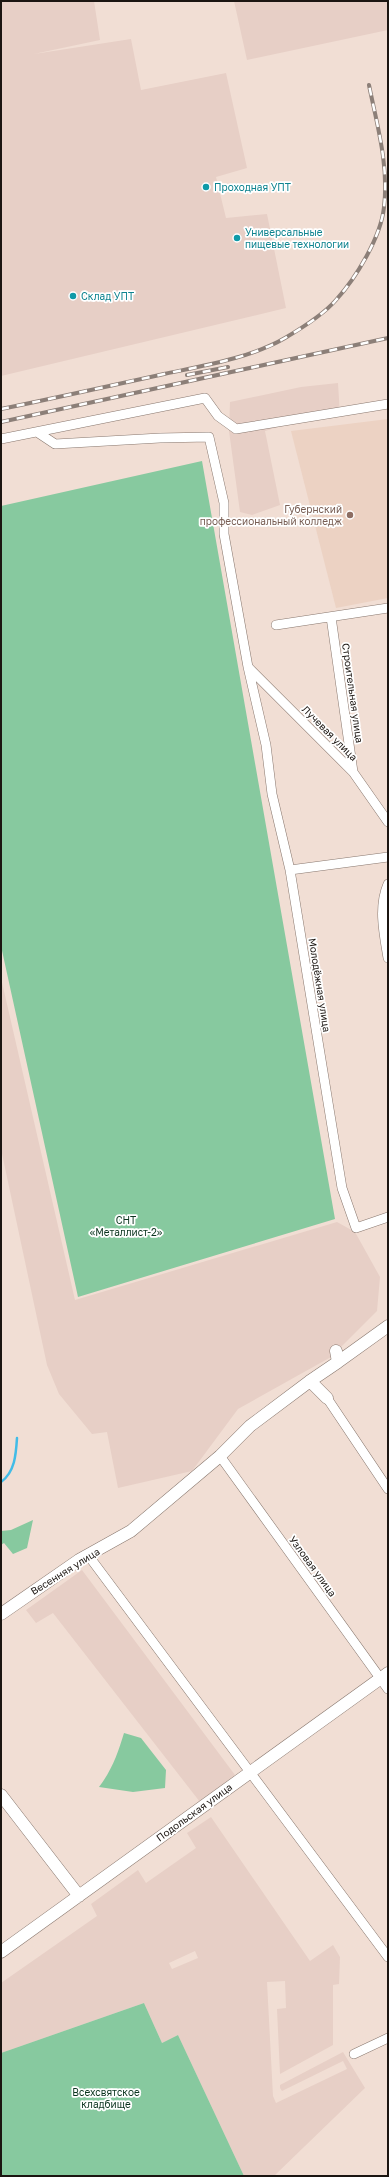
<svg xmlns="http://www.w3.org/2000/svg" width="389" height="2177" font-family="'Golos Text',sans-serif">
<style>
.industrial{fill:#e7cfc6;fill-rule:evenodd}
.built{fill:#ecd2c3}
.green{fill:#87c99f}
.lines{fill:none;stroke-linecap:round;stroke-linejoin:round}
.stream{stroke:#42bce7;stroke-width:2.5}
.street-casing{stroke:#88776e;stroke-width:10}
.secondary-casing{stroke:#88776e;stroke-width:13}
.street{stroke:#fff;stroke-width:9}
.secondary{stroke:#fff;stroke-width:12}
.rail-casing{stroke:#8c7f78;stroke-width:4}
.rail{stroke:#fff;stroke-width:2.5;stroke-dasharray:8;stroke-linecap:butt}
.culture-dot{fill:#0f9aa8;stroke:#fff;stroke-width:1.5}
.education-dot{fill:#8d6e63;stroke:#fff;stroke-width:1.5}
.labels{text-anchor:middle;stroke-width:3.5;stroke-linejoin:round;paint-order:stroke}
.culture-label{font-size:10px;fill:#0d838f;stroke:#fff;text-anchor:start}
.education-label{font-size:10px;fill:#785e54;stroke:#fff;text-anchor:end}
.street-label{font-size:10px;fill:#1b1511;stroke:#fff}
.park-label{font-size:10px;fill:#0b351f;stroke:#fff}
</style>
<rect width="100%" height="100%" fill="#f1ded4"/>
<path class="industrial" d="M1,1h93l6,39 -66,14 97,-15 10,51 85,-17 21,95 -31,9 10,41 41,-4 19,94 -285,68z
M234,1h154v29l-141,30z
M338,383l2,33 -50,7 -25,8 15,74 -28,10 -12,-3 -11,-81 1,-29 71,-15z
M1,978l74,322 262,-78 18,10 25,45 -3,34 -46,46 -93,52 -46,62 -74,17 -11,-56 -15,2 -33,-40 -12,-29 -46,-216z
M82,1570l153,205 -35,27 -147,-189 -17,10 -10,-13z
M211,1817l99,144 23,-16 7,12 -1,27 -6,1v60l-53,29 -3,-65 9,-1 -1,-27 -18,1 6,114 3,7 71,-34 -4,-8 -61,30 -2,-3v-3l63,-33 22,36 -91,88h-30l-66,-141 -16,8 -18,-40 -143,50v-70l96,-67 -6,-12 47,-34 8,13 50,-35 -9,-15zM195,1951l3,7 -26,11 -3,-6z"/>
<path class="built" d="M388,419v179l-52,10 -45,-177z"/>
<path class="green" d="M202,461l133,758 -257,78 -77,-351v-440z
M33,1520l-6,28 -14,6 -9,-11 -3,2v-14l10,-1z
M124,1733l17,5 25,32 -1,18 -32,4 -34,-5c13,-17 19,-34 25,-54z
M144,2003l18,40 16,-8 66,141h-243v-123z"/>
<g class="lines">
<path class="stream" d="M1,1482c14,-10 15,-28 16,-44"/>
<g class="street-casing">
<path id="street" d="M37,432l18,12 105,-6 49,-1 15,66v31l24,133 18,78 6,49 18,76 52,318 14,40 32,-11
M1,439l204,-41 13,18 18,13 152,-25
M331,617l22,155
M276,625l112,-17
M249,668l104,104 35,50
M290,870l98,-13
M388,884c-10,23 -4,50 0,74
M327,1398l61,91
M220,1456l168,233
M88,1555l300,402
M354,2054l34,-16"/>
</g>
<g class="secondary-casing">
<path id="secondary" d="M338,1362l50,-36
M327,1398l-17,-17 28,-19 -2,-11
M1,1614l78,-54 52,-29 89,-75 30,-30 60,-45
M1,1795l78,101
M1,1952l387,-279"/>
</g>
<use href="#street" class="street"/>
<use href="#secondary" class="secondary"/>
<g class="rail-casing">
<path id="rail" d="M187,375l41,-8
M1,409c54,-11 108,-23 163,-35 38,-8 87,-16 121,-36 17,-10 38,-23 51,-38 20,-22 45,-63 48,-93 5,-42 -7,-82 -15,-122
M1,422l387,-84"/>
</g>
<use href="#rail" class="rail"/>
</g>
<g class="culture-dot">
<circle cx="206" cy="187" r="4"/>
<circle cx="237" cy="238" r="4"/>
<circle cx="73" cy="296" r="4"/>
</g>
<circle class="education-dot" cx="350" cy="515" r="4"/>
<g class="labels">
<g class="culture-label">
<text x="214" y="191">Проходная УПТ</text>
<text x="245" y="236">Универсальные<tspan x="245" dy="12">пищевые технологии</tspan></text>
<text x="81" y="300">Склад УПТ</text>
</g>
<g class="education-label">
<text x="342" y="513">Губернский<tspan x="342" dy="12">профессиональный колледж</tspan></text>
</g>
<g class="street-label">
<text transform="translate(353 693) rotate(82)" y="4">Строительная улица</text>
<text transform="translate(330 733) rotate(45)" y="4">Лучевая улица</text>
<text transform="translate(320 985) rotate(81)" y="4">Молодёжная улица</text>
<text transform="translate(313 1566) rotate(54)" y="4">Узловая улица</text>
<text transform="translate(65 1571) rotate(-32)" y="4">Весенняя улица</text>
<text transform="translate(194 1812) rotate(-36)" y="4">Подольская улица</text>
</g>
<g class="park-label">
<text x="126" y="1224">СНТ<tspan x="126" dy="12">«Металлист-2»</tspan></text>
<text x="106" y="2096">Всехсвятское<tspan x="106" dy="12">кладбище</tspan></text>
</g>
</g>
<rect width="389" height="2177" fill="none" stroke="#1b1511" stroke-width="4"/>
</svg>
